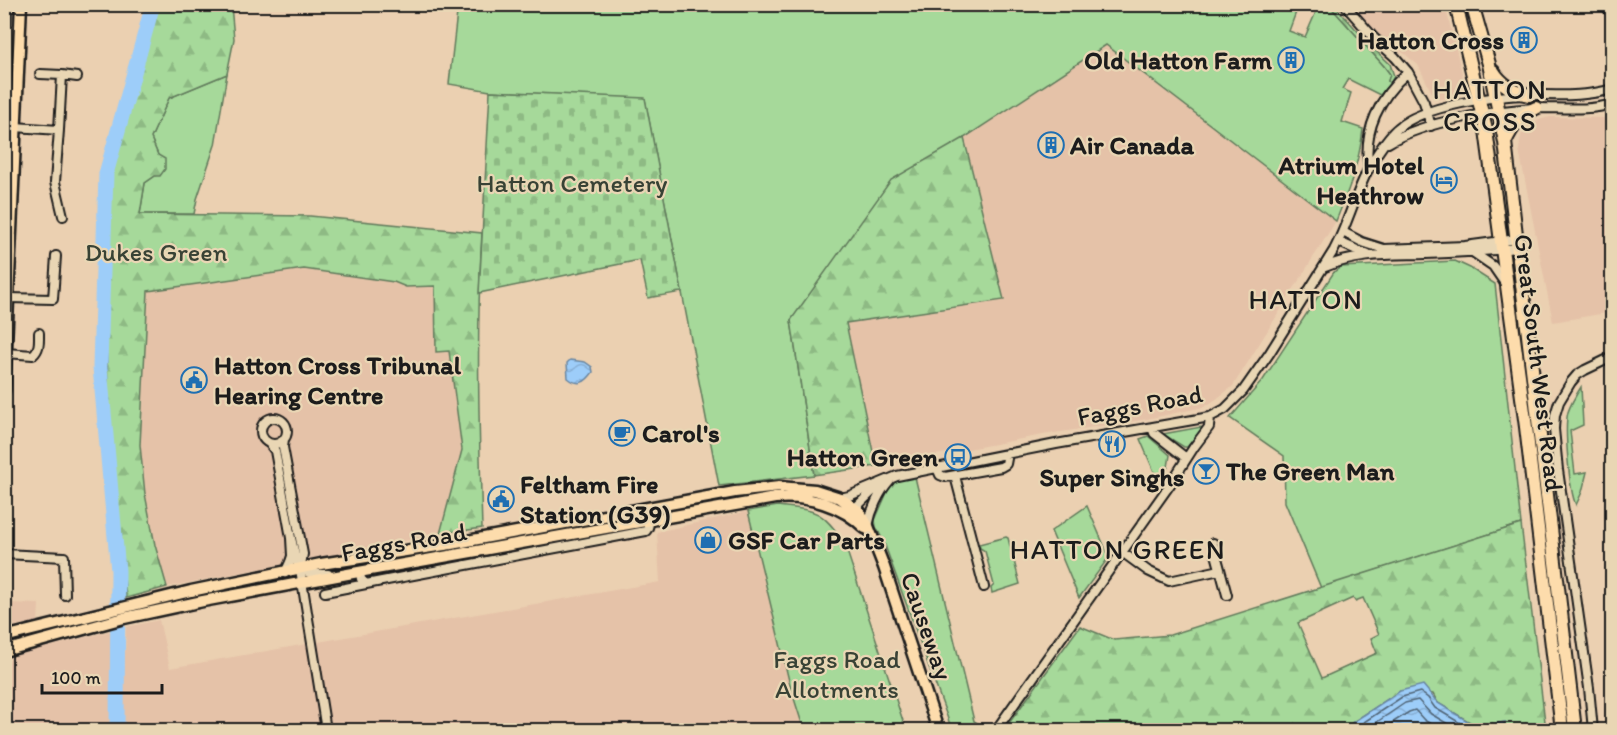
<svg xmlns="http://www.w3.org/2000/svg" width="1617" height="735" font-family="Itim,sans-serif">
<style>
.built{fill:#e5c2a8}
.green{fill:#a6d99a;stroke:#617a5b;stroke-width:1.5}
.forest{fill:url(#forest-firs);stroke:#617a5b;stroke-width:1.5;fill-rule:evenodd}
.cemetery{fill:url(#cemetery-stones);stroke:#617a5b;stroke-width:1.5}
.water{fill:url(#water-waves);stroke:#6986a1;stroke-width:1.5}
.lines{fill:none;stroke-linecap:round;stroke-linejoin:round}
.shore{stroke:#506374;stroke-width:1.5}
.river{stroke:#9dcdf9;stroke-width:15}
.minor-casing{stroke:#1c1c1c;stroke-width:12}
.major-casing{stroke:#1c1c1c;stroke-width:15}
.highway-casing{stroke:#1c1c1c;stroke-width:16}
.minor{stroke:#e9d6b4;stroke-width:8}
.major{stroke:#fddcac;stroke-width:10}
.highway{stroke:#fddcac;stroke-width:12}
.labels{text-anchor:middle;stroke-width:4.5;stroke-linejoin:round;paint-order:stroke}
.poi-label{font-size:26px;font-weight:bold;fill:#1c1c1c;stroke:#e9d6b4;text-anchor:start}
.park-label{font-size:26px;fill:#384235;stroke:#e9d6b4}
.street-label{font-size:26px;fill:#1c1c1c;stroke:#e9d6b4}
.quarter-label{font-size:28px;letter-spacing:1.5px;fill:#1c1c1c;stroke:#e9d6b4}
</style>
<defs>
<pattern id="forest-firs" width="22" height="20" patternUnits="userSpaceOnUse" patternTransform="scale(1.5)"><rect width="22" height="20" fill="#a6d99a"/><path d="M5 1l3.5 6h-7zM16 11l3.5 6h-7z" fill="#8eba84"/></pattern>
<pattern id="cemetery-stones" width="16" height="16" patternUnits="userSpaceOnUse" patternTransform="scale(1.5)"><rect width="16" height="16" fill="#a6d99a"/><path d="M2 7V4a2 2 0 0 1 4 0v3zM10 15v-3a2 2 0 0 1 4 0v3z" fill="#8eba84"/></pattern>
<pattern id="water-waves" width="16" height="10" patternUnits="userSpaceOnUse" patternTransform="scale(1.5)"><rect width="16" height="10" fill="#9dcdf9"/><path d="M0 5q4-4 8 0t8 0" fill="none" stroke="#87afd5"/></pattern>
</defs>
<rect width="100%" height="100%" fill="#ebd0b1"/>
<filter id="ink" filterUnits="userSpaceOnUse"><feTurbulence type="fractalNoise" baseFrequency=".0167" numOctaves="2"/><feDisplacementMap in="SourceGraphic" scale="12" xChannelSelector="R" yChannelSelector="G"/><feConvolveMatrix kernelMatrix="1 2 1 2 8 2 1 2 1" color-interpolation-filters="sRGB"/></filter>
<g filter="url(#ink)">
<path class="built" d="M1351,5h94l21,84 -3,6 -20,4h-4l-6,-4 -15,-30 -13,-11 -19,-12z
M1106,45l230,176 -103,165 -18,14 -11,7 -62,13 -88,13 -178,33 -30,-143 158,-23 -40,-162z
M1550,117l62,1v194l-59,10 -34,-172 2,-15 11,-13z
M304,269l90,13 12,5 29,-1 1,65 13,-1 13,100 -22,84 -273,53 -12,-42 -10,-51 -5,-49 7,-154z
M748,511l43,178 13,41h-682l4,-103 33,-7 11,48 490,-86 -3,-50z
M6,603l33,1 -1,18 -31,5z
M113,630v100h-108v-63l7,-11z"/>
<path class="green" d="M458,4h841l-10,27 16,6 14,-32h10l55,61 6,8 -2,7 2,3 -10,11 -32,-16 -6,10 9,4 -9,29 21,7c-4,35 -14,60 -27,92l-230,-176 -142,93 -173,182 23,155 -95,11 -74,-387 -155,-8 -41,-7z
M227,74l-12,71 -18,54 -3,15h-54l5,-31 10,-7 3,-21 -7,-17 18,-40z
M1455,261l15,7 25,16 26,240 -200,64 -36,-86 -1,-46 -54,-38 33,-38 71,-108 7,-5z
M1581,387l2,38 -13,6 5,43 12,-2 -5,20 -6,13c-7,-14 -12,-78 -8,-93 3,-9 8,-17 13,-25z
M1201,427l1,3 -15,17h-3l-21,-13z
M1148,436l22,19 -2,12 -9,16 -19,-44z
M915,477l59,244 13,8 -1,1h-34l-69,-190 -7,-13 -1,-7 14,-32 8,-8z
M778,506c40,5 42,3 66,36l62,188h-102l-13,-41 -43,-178z
M1087,506l22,51 -30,41 -28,-67z
M1006,537l2,1 12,46 -28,9 -1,-5 3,-3 -9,-34 -5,-3 -1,-4z"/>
<path class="forest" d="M158,5h73l3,34 -7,35 -58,24 -18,40 7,17 7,4v10l-5,7h-5l-10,7 -5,31 170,2 172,17c-6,98 -3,197 0,295l-42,6 22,-84 -13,-99 -13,1 -1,-66 -29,1 -12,-5 -90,-13 -156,22 -8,154 5,49 10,51 12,42 -41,11 -17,-180 -3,-87 5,-158 25,-96z
M1329,5h5l38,42 18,17 4,12 -4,8 -2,-3 2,-7 -6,-8z
M964,138l40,162 -158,23 30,143 -62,9 -23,-155 100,-140z
M1521,524l25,206h-45l4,-8 -27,5 -40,-24 -5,-9 -33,-3 -47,31 -7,8h-342l76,-104 34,14 56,-5zM1353,598l2,3 8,-3 16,36 -8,4 6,15 -55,25 -24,-55z"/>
<path class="cemetery" d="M490,91l155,7 37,194 -34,6 -8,-38 -161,33z"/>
<path class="water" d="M570,360l15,2 7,5 1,5c-7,10 -14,15 -25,6l-1,-15z
M1423,685l15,18 39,24 28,-5 -4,8h-155l7,-8 47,-31z"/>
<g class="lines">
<path class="shore" d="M1354,730l4,-4 44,-29 18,-5 8,6 7,10 37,22
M1365,730l40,-27 13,-3 13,14 27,16
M1381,730l28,-18 6,-2 9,10 17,10"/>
<path class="river" d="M117,730l1,-159 -18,-204 6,-193 47,-170"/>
<g class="minor-casing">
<path id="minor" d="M1344,4l30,34 21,19 13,15 16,30 7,24
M1603,4l9,9
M4,5l7,-1
M40,74l22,1
M15,127l44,3 3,-55 15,2
M59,130l-4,52 8,34
M1388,143c35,-21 110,-34 150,-35 25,0 51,3 74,-4
M1369,169c-7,-38 11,-73 39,-97
M1343,232l19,10 22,7 81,-3 52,-7
M1339,242l29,13
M1474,253l19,13 11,16
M1325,267c32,-14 67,-12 101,-13 31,-1 61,-3 92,-6
M8,298l45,1 3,-43
M6,353l27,2c7,-6 6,-14 6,-22
M261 431a13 13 0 1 1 26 0a13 13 0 1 1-26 0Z
M1152,427l2,6 32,25
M284,439l-1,8 20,107 -3,16
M269,443l6,8 16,87 1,18 -2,6 -5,11
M937,468l3,7 5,2 56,-10 5,-3 2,-11
M955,476l29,111
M840,498l9,-2 48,-20 159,-32 154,-27 15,-8 18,-18 26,-37 65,-104c16,-30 23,-64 41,-93 6,-9 14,-22 23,-29 24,-22 99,-33 132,-33 28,0 55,2 82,-6
M852,511l28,-27
M868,526c3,-16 11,-34 22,-46
M291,538l5,22 4,9 26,161
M1213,543l14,52
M1122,552l26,19 21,10 51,-11
M4,554l60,3 1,38
M300,569l12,5h16
M360,572l1,7 5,5 280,-53c5,-6 3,-15 2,-23
M325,592l41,-8
M996,730l173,-244 25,-39 15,-20 1,-10
M1593,730l-4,-42 -31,-218 -4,-41 1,-14 4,-13 12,-20 6,-7 8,-5 27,-13"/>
</g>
<g class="major-casing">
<path id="major" d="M4,391l17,-387
M4,637l187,-46 130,-27 130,-20 284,-52 44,-5 36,3 25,8 20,14 8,14 16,41 54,163
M4,651l120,-33 79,-17 150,-28 422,-75c33,-3 67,7 90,30"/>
</g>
<g class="highway-casing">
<path id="highway" d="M1456,4l30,126 40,297 36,303
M1472,4l17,60 16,78 70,588
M1493,71c8,13 21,21 36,24
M1505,142c7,-15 15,-27 31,-34"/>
</g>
<use href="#minor" class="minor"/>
<use href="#major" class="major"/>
<use href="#highway" class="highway"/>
</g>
</g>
<defs>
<g id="building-ring" transform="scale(1.35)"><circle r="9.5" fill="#e9d6b4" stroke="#1f6fb2" stroke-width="1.5"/><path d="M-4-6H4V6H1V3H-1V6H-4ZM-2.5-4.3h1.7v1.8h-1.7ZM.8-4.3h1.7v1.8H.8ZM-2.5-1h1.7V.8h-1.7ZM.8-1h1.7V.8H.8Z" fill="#1f6fb2"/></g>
<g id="hotel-ring" transform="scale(1.35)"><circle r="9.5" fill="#e9d6b4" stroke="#1f6fb2" stroke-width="1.5"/><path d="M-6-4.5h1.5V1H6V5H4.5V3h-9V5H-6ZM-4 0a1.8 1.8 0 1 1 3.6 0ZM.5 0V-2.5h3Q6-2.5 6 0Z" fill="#1f6fb2"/></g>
<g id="civic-ring" transform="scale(1.35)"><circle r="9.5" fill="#e9d6b4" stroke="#1f6fb2" stroke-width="1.5"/><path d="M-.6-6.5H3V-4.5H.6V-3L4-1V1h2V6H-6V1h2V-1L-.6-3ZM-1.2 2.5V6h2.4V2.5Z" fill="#1f6fb2"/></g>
<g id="cafe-ring" transform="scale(1.35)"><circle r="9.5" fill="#e9d6b4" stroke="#1f6fb2" stroke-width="1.5"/><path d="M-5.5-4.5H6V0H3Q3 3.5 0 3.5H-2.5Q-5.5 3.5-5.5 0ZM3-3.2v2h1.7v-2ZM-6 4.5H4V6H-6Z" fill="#1f6fb2"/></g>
<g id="restaurant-ring" transform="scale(1.35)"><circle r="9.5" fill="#e9d6b4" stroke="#1f6fb2" stroke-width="1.5"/><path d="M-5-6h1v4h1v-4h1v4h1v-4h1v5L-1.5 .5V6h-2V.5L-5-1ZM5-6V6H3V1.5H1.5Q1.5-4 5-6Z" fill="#1f6fb2"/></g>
<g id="bus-ring" transform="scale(1.35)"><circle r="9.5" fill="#e9d6b4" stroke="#1f6fb2" stroke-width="1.5"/><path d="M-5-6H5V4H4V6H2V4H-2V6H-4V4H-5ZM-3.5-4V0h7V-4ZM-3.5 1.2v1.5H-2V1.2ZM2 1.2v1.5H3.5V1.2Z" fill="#1f6fb2"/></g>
<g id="bar-ring" transform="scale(1.35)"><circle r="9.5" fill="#e9d6b4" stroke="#1f6fb2" stroke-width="1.5"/><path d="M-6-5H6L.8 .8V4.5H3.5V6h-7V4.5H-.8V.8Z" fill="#1f6fb2"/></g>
<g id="shop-ring" transform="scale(1.35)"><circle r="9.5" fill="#e9d6b4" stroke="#1f6fb2" stroke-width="1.5"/><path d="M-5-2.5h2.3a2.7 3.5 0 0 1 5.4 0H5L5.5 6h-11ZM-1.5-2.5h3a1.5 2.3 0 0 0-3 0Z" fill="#1f6fb2"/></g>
</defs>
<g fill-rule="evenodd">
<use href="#building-ring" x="1524" y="40"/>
<use href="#building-ring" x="1291" y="60"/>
<use href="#building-ring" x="1051" y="145"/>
<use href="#hotel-ring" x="1444" y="180"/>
<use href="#civic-ring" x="194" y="380"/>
<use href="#cafe-ring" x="622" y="433"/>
<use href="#restaurant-ring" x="1112" y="444"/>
<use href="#bus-ring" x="958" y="457"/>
<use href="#bar-ring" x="1206" y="471"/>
<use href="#civic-ring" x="501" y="499"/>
<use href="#shop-ring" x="708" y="540"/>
</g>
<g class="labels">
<g class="poi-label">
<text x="1504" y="49" text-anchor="end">Hatton Cross</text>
<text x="1272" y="69" text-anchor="end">Old Hatton Farm</text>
<text x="1070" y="154">Air Canada</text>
<text x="1424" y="174" text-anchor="end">Atrium Hotel<tspan x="1424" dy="30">Heathrow</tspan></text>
<text x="214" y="374">Hatton Cross Tribunal<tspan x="214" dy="30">Hearing Centre</tspan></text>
<text x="642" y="442">Carol's</text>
<text x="938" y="466" text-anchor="end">Hatton Green</text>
<text x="1226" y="480">The Green Man</text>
<text x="1112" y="486" text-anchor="middle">Super Singhs</text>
<text x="520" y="493">Feltham Fire<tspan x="520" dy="30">Station (G39)</tspan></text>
<text x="728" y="549">GSF Car Parts</text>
</g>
<g class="park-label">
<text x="572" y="192">Hatton Cemetery</text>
<text x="156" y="261">Dukes Green</text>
<text x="837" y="668">Faggs Road<tspan x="837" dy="30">Allotments</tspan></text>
</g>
<g class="street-label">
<text transform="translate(1539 363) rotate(83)" y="9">Great South West Road</text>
<text transform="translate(1140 405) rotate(-11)" y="9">Faggs Road</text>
<text transform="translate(404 542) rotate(-10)" y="9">Faggs Road</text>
<text transform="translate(927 626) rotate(71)" y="9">Causeway</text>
</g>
<g class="quarter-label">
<text x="1490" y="99">HATTON<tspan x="1490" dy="32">CROSS</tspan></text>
<text x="1306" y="309">HATTON</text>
<text x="1118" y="559">HATTON GREEN</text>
</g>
</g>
<rect width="1617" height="735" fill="none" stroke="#e9d6b4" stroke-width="24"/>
<rect x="12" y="12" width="1593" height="711" fill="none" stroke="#1c1c1c" stroke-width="2" filter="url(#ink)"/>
<path d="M42 684v9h120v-9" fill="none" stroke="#1c1c1c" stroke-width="3"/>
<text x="51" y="684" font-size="18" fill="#1c1c1c" stroke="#e9d6b4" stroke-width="4.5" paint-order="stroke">100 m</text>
</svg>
